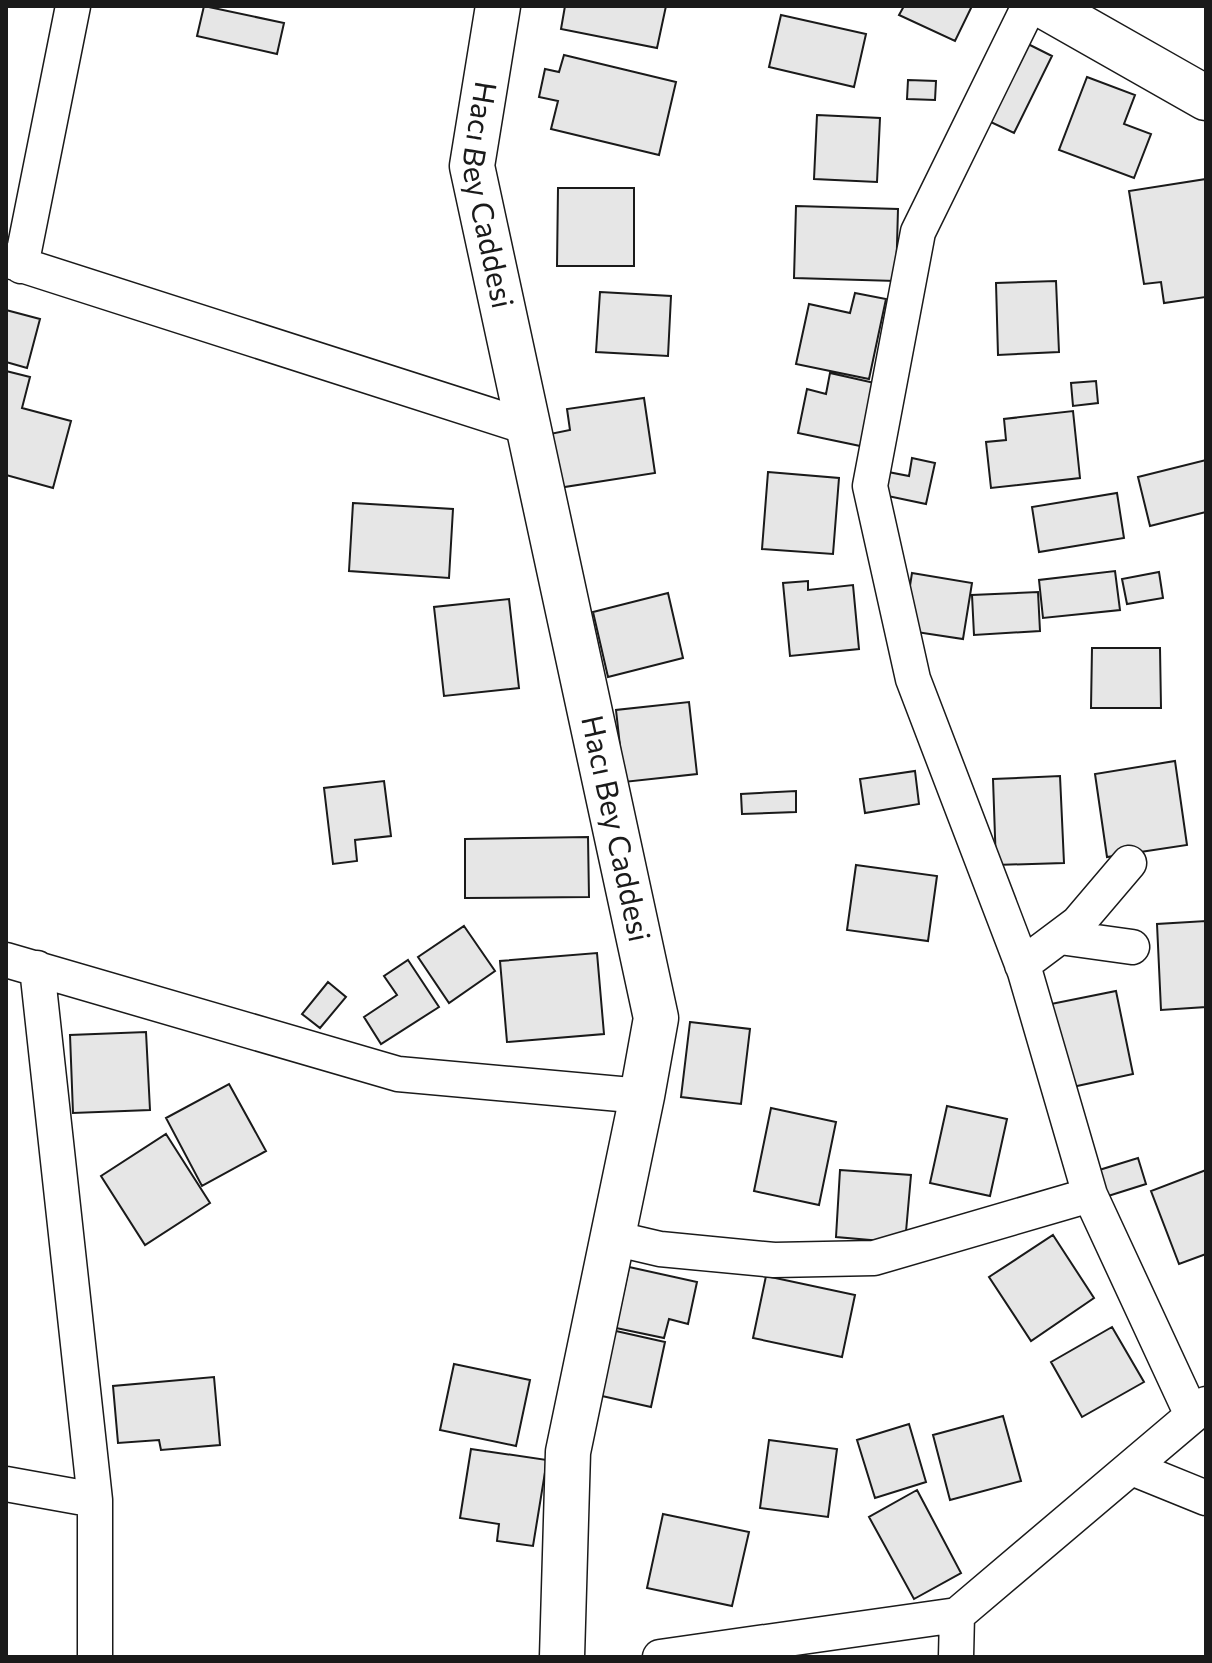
<svg xmlns="http://www.w3.org/2000/svg" width="1212" height="1663" font-family="Commissioner,sans-serif">
<style>
.building{fill:#e6e6e6;stroke:#1a1a1a;stroke-width:2}
.lines{fill:none;stroke-linecap:round;stroke-linejoin:round}
.street-casing{stroke:#1a1a1a;stroke-width:37}
.secondary-casing{stroke:#1a1a1a;stroke-width:47}
.street{stroke:#fff;stroke-width:34}
.secondary{stroke:#fff;stroke-width:44}
.labels{text-anchor:middle;stroke-width:6;stroke-linejoin:round;paint-order:stroke}
.street-label{font-size:30px;fill:#1a1a1a;stroke:#fff}
</style>
<rect width="100%" height="100%" fill="#fff"/>
<path class="building" d="M204,6l80,17 -7,31 -80,-18z
M565,6h101l-9,42 -96,-19z
M904,6h68l-17,35 -56,-26z
M781,15l85,19 -12,53 -85,-20z
M1018,39l34,17 -38,77 -34,-16z
M564,55l112,27 -17,73 -108,-26 7,-28 -19,-4 6,-28 14,3z
M1087,77l48,18 -11,29 27,10 -17,44 -75,-28z
M908,80l28,1 -1,19 -28,-1z
M817,115l63,3 -3,64 -63,-3z
M1206,179v118l-42,6 -3,-21 -17,2 -15,-93z
M558,188h76v78h-77z
M796,206l102,3 -2,72 -102,-3z
M1056,281l3,71 -61,3 -2,-72z
M600,292l71,4 -3,60 -72,-4z
M855,293l31,6 -17,80 -73,-15 13,-60 41,9z
M6,310l34,9 -13,49 -21,-6z
M6,371l24,6 -8,31 49,13 -18,67 -47,-13z
M830,373l49,11 -14,63 -67,-14 9,-44 19,5z
M1096,381l2,22 -25,3 -2,-23z
M644,398l11,75 -97,15 -8,-54 20,-4 -3,-21z
M1073,411l7,67 -89,10 -5,-46 20,-2 -2,-21z
M912,458l23,5 -9,41 -43,-9 5,-23 21,4z
M1206,460v52l-56,14 -12,-49z
M768,472l71,6 -6,76 -71,-5z
M1117,493l7,45 -85,14 -7,-45z
M353,503l100,6 -4,69 -100,-7z
M1115,571l5,39 -77,8 -4,-38z
M1159,572l4,26 -36,6 -5,-25z
M912,573l60,10 -9,56 -60,-9z
M808,581v9l45,-5 6,64 -69,7 -7,-73z
M1038,592l2,39 -66,4 -2,-40z
M668,593l15,65 -75,19 -15,-65z
M509,599l10,89 -75,8 -10,-89z
M1092,648h68l1,60h-70z
M689,702l8,72 -73,8 -8,-72z
M1175,761l12,84 -80,12 -12,-83z
M915,771l4,33 -54,9 -5,-34z
M1060,776l4,87 -68,2 -3,-86z
M384,781l7,55 -36,4 2,21 -24,3 -9,-76z
M796,791v21l-54,2 -1,-20z
M588,837l1,60 -124,1v-59z
M856,865l81,11 -9,65 -81,-11z
M1206,921v86l-45,3 -4,-86z
M464,926l31,45 -46,32 -31,-46z
M597,953l7,81 -97,8 -7,-81z
M408,960l31,47 -58,37 -17,-27 33,-22 -13,-19z
M328,982l18,15 -26,31 -18,-14z
M1116,991l17,83 -70,15 -17,-84z
M690,1022l60,7 -9,75 -60,-7z
M146,1032l4,78 -77,3 -3,-78z
M229,1084l37,67 -64,35 -36,-68z
M947,1106l60,13 -17,77 -60,-13z
M771,1108l65,14 -17,83 -65,-14z
M166,1134l44,69 -65,42 -44,-69z
M1138,1158l8,26 -41,13 -9,-26z
M840,1170l71,5 -6,68 -69,-6z
M1206,1170v84l-27,10 -28,-73z
M1053,1235l41,63 -63,43 -42,-64z
M629,1267l68,15 -9,42 -19,-5 -5,19 -48,-10z
M766,1276l89,19 -13,62 -89,-19z
M1112,1327l32,55 -62,35 -31,-55z
M607,1329l58,13 -14,65 -58,-13z
M454,1364l76,16 -14,66 -76,-16z
M214,1377l6,68 -59,5 -2,-10 -41,3 -5,-57z
M1003,1416l18,65 -71,19 -17,-65z
M909,1424l17,58 -51,16 -18,-58z
M769,1440l68,9 -9,68 -68,-9z
M471,1449l76,11 -14,86 -36,-5 2,-17 -39,-6z
M917,1490l44,83 -47,26 -45,-82z
M663,1514l86,18 -17,74 -85,-18z"/>
<g class="lines">
<g class="street-casing">
<path id="street" d="M1029,6l-111,226 -48,254 43,193 112,293 65,223 102,220
M6,260l521,167
M21,266l52,-260
M1060,937l72,10
M6,960l392,114 244,22
M1022,965l56,-42 51,-60
M37,968l58,532v157
M613,1238l47,11 114,11 100,-2 216,-63
M1132,1468l74,30
M6,1484l89,16
M660,1657l297,-42 249,-211
M956,1657l1,-42"/>
</g>
<g class="secondary-casing">
<g id="secondary">
<path id="s1" d="M498,6l-26,160 184,852 -14,78 -74,356 -6,205"/>
<path d="M1044,6l162,92"/>
</g>
</g>
<use href="#street" class="street"/>
<use href="#secondary" class="secondary"/>
</g>
<g class="labels">
<g class="street-label">
<text dy="10" stroke="none"><textPath href="#s1" startOffset="192">Hacı Bey Caddesi</textPath></text>
<text dy="10" stroke="none"><textPath href="#s1" startOffset="840">Hacı Bey Caddesi</textPath></text>
</g>
</g>
<rect width="1212" height="1663" fill="none" stroke="#1a1a1a" stroke-width="16"/>
</svg>
